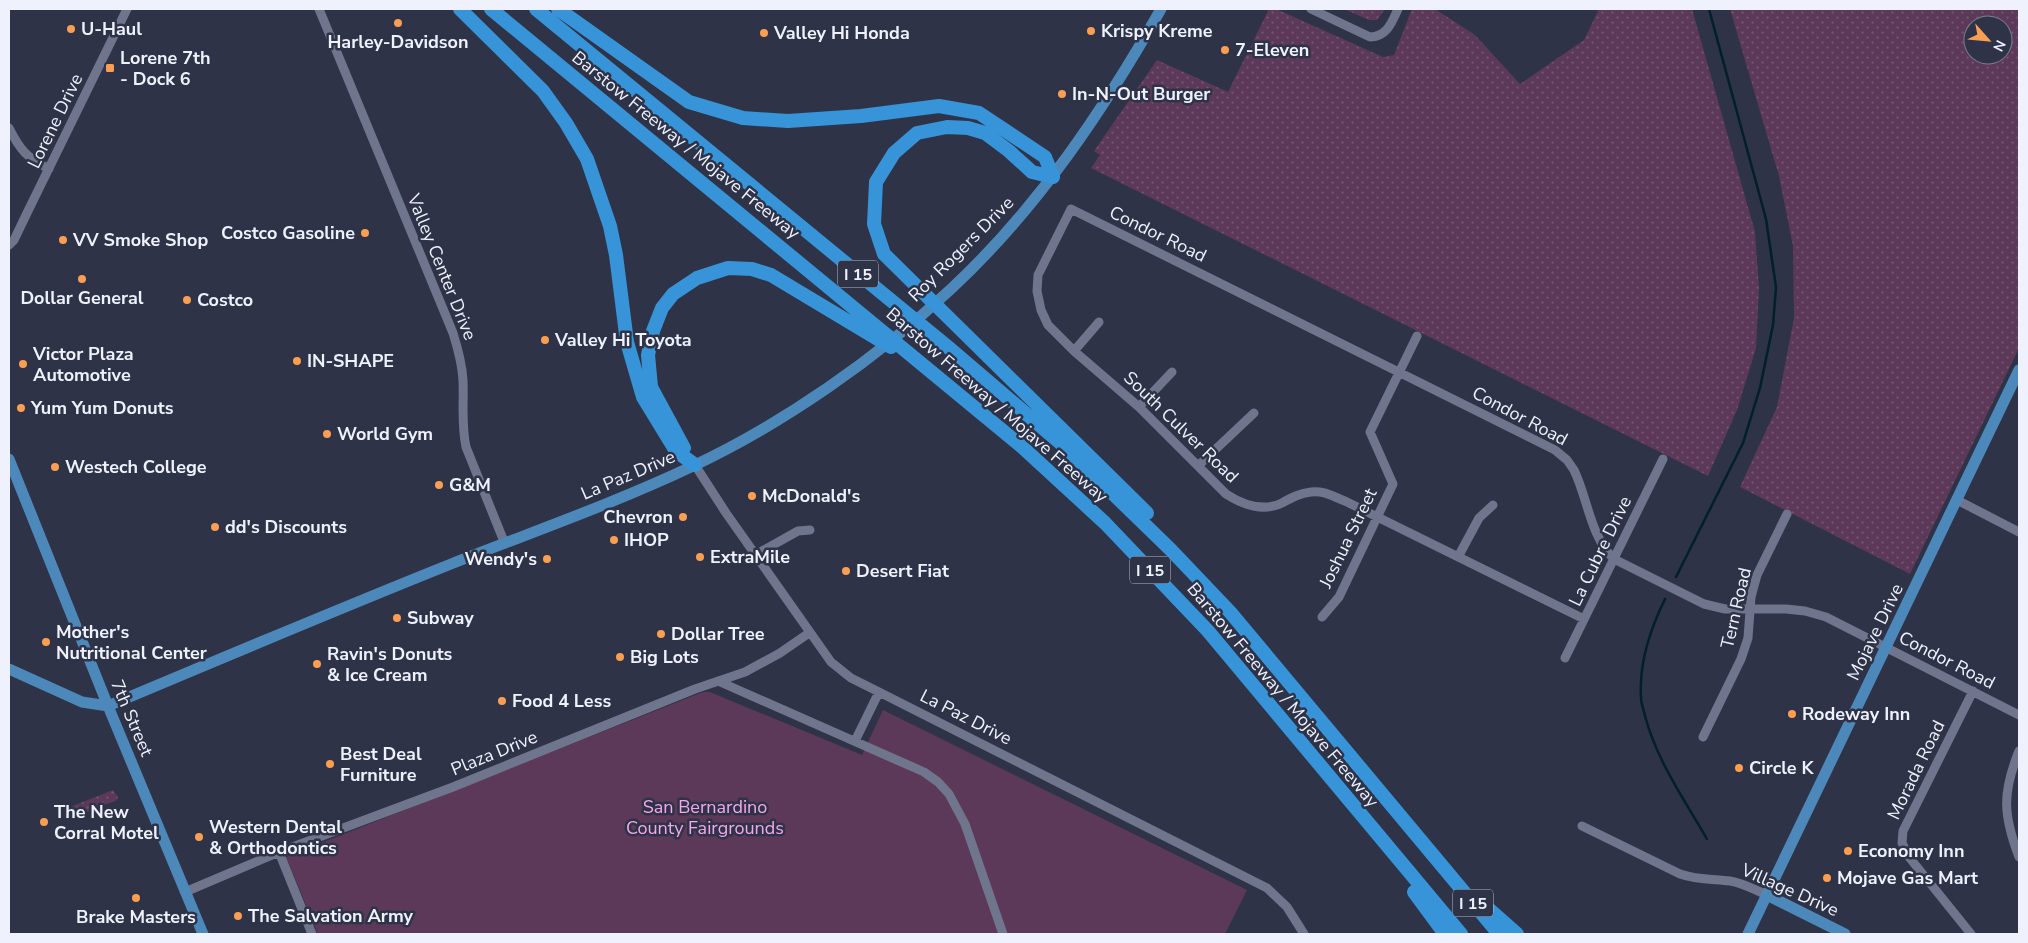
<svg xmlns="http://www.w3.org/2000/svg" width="2028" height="943" font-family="'Nunito Sans',sans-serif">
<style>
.grass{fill:url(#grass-dots);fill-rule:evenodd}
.green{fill:#5d3959}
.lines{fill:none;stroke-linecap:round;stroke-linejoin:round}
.stream{stroke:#012027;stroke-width:2.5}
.minor{stroke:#6f758c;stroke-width:9}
.major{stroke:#4d88ba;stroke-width:11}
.highway{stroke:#3794d8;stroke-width:14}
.poi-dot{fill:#fb9e51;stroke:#2e3347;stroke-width:2}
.labels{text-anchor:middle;stroke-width:5;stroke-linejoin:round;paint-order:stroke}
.shield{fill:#2e3347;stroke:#b5b9c6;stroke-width:1}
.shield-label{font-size:16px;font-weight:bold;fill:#eff2fd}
.poi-label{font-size:18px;font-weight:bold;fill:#eff2fd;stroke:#2e3347;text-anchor:start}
.street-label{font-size:18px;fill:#eff2fd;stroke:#2e3347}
.park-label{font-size:18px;fill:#f5a7ec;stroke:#2e3347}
</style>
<defs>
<pattern id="grass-dots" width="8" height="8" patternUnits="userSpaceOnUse" patternTransform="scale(1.25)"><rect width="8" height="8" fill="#5d3959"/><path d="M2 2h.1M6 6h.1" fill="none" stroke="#755672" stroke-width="1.8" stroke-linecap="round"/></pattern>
</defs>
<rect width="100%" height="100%" fill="#2e3347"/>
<path class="grass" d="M1269,9h7l107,48 11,-2 18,-46h23l40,26 45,49 64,-44 15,-31h93l63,223 4,56 -3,60 -19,62 -29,66 -617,-308 9,-13 -6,-4 63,-91 71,32z
M1344,9h41l-8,11h-8z
M1730,9h289v339l-109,226 -170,-87 37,-80 17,-89 -1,-72 -14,-70zM1973,25h30v30h-30z
M113,790l5,7 -1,3 -42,17 -7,-3 2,-7z"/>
<path class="green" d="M703,692h7l152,63 21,-45 364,180 -22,44h-907l-32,-77z"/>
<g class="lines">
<path class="stream" d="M1676,577l67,-134 17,-55 13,-63 3,-38 -10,-68 -57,-210
M1665,599c-15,31 -26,63 -24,99 0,6 3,12 4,18 12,45 39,83 62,123"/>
<path class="minor" d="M319,9l134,324c5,16 9,30 10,47 1,23 -2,44 3,67l39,97
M1311,9l59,28c17,0 22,-15 28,-28
M9,128c11,22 18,30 40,41
M9,245l5,-5 13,-27 100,-204
M1074,351l25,-29
M1139,407l33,-35
M695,465l31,48 105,149 20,16 28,14 388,196 20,19 17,27
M1199,465l55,-52
M1957,500l62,32
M755,555l43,-24 12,-1
M1458,557l21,-39 14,-13
M1322,617l17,-20 54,-113 -23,-52 47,-96
M1584,619l-239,-118c-11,-4 -22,-11 -34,-9 -11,1 -20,6 -29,11 -19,9 -39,2 -56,-9l-87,-87 -65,-56 -26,-26 -7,-15 -4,-19 1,-16 33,-66 484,241 12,10 7,10c14,29 16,66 40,89l90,45 21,5h61l19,2 21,6 193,98
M1565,658l98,-199
M718,681l206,91 14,10 11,12 16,30 38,110
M1703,737l38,-78 7,-21 3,-41 6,-22 30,-61
M855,741l24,-49
M2019,751c-17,42 -16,64 0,106
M1582,826l98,48c17,6 33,5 50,7 13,2 25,9 37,14
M279,852l33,82
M185,892l94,-40 174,-65 242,-98 50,-17 35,-19 29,-20
M1971,934l-62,-77 -7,-14 1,-12 70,-140"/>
<path class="major" d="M9,459l99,247 95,228
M9,669l73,33 26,4c114,-48 228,-96 343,-142 81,-32 164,-61 242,-98 91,-43 184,-108 258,-177 86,-80 152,-178 210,-280
M1767,895l78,39
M1748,934l271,-564"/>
<path class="highway" d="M460,9l83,82 23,32 21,36 23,67 6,29 11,87 16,55 33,54 19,14
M491,9l529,436 85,78 103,108 253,303
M536,9l413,339 116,99 106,103 59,62 269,322
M558,9l131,93 54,16 45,3 73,-5 78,-10 40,7 66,44 8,20
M1053,177l-21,-5 -23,-21 -24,-18 -17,-5 -21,-1 -30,6 -23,20 -18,29 -2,42 10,30 263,259
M684,448l-33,-61 -3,-32 5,-24 9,-23 11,-14 24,-16 31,-10 24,1 19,6 120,72
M1414,892l31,42
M1482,903l35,31"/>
</g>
<g class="poi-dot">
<circle cx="398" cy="23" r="5"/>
<circle cx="71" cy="29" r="5"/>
<circle cx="1091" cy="31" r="5"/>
<circle cx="764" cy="33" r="5"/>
<circle cx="1225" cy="50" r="5"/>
<rect x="105" y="63" width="10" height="10" rx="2.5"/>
<circle cx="1062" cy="94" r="5"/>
<circle cx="365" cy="233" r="5"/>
<circle cx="63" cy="240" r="5"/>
<circle cx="82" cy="279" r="5"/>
<circle cx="187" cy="300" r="5"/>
<circle cx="545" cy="340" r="5"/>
<circle cx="297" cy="361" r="5"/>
<circle cx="23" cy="364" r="5"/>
<circle cx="21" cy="408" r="5"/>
<circle cx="327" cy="434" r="5"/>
<circle cx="55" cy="467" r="5"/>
<circle cx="439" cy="485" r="5"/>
<circle cx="752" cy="496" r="5"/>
<circle cx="683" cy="517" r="5"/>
<circle cx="215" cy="527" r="5"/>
<circle cx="614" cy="540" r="5"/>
<circle cx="700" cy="557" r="5"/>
<circle cx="547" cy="559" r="5"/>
<circle cx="846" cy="571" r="5"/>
<circle cx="397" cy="618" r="5"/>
<circle cx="661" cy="634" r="5"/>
<circle cx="46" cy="642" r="5"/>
<circle cx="620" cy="657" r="5"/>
<circle cx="317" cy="664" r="5"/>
<circle cx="502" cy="701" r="5"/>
<circle cx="1792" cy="714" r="5"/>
<circle cx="330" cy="764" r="5"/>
<circle cx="1739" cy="768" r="5"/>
<circle cx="44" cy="822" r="5"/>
<circle cx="199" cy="837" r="5"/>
<circle cx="1848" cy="851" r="5"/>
<circle cx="1827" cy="878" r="5"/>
<circle cx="136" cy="898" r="5"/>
<circle cx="238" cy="916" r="5"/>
</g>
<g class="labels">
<g class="shield">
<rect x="838" y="260.5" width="40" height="27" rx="4"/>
<rect x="1130" y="556.5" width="40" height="27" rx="4"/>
<rect x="1453" y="889.5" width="40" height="27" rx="4"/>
</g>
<g class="shield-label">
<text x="858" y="280">I 15</text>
<text x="1150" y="576">I 15</text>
<text x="1473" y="909">I 15</text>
</g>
<g class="poi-label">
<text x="81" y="35">U-Haul</text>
<text x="1101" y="37">Krispy Kreme</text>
<text x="774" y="39">Valley Hi Honda</text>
<text x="398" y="48" text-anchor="middle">Harley-Davidson</text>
<text x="1235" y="56">7-Eleven</text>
<text x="120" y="64">Lorene 7th<tspan x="120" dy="21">- Dock 6</tspan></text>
<text x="1072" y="100">In-N-Out Burger</text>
<text x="355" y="239" text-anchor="end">Costco Gasoline</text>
<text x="73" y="246">VV Smoke Shop</text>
<text x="82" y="304" text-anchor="middle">Dollar General</text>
<text x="197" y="306">Costco</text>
<text x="555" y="346">Valley Hi Toyota</text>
<text x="33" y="360">Victor Plaza<tspan x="33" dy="21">Automotive</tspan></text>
<text x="307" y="367">IN-SHAPE</text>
<text x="31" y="414">Yum Yum Donuts</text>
<text x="337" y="440">World Gym</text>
<text x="65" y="473">Westech College</text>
<text x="449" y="491">G&amp;M</text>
<text x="762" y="502">McDonald's</text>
<text x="673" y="523" text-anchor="end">Chevron</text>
<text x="225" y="533">dd's Discounts</text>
<text x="624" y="546">IHOP</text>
<text x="710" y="563">ExtraMile</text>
<text x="537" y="565" text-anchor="end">Wendy's</text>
<text x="856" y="577">Desert Fiat</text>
<text x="407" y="624">Subway</text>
<text x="56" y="638">Mother's<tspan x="56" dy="21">Nutritional Center</tspan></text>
<text x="671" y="640">Dollar Tree</text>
<text x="327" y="660">Ravin's Donuts<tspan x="327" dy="21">&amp; Ice Cream</tspan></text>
<text x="630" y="663">Big Lots</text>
<text x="512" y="707">Food 4 Less</text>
<text x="1802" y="720">Rodeway Inn</text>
<text x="340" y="760">Best Deal<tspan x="340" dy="21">Furniture</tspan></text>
<text x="1749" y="774">Circle K</text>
<text x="54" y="818">The New<tspan x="54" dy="21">Corral Motel</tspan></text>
<text x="209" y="833">Western Dental<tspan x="209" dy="21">&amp; Orthodontics</tspan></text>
<text x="1858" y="857">Economy Inn</text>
<text x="1837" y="884">Mojave Gas Mart</text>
<text x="248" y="922">The Salvation Army</text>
<text x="136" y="923" text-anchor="middle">Brake Masters</text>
</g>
<g class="street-label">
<text transform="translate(55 121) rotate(-64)" y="6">Lorene Drive</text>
<text transform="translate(686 145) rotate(39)" y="6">Barstow Freeway / Mojave Freeway</text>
<text transform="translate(1158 234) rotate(26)" y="6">Condor Road</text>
<text transform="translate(961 249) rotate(-45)" y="6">Roy Rogers Drive</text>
<text transform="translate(442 267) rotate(68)" y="6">Valley Center Drive</text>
<text transform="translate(997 405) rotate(41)" y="6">Barstow Freeway / Mojave Freeway</text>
<text transform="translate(1520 416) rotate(28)" y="6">Condor Road</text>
<text transform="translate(1181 427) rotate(44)" y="6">South Culver Road</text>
<text transform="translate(628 475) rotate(-23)" y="6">La Paz Drive</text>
<text transform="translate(1348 538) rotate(-64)" y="6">Joshua Street</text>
<text transform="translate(1600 551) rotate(-64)" y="6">La Cubre Drive</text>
<text transform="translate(1736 608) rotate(-77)" y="6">Tern Road</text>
<text transform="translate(1875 632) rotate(-64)" y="6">Mojave Drive</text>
<text transform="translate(1947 660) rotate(27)" y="6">Condor Road</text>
<text transform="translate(1283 695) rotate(50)" y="6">Barstow Freeway / Mojave Freeway</text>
<text transform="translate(966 717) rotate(27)" y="6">La Paz Drive</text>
<text transform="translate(132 718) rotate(67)" y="6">7th Street</text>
<text transform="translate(494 753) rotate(-22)" y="6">Plaza Drive</text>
<text transform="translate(1916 770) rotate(-64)" y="6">Morada Road</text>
<text transform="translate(1790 890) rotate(24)" y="6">Village Drive</text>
</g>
<g class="park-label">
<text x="705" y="813">San Bernardino<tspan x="705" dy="21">County Fairgrounds</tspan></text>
</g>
</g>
<rect width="2028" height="943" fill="none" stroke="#eff2fd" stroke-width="20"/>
<g transform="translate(1988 40) rotate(117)"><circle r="24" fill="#2e3347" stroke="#7b7f90"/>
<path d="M0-4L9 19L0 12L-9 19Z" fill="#fb9e51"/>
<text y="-8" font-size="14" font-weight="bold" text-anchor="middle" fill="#eff2fd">N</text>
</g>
</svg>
